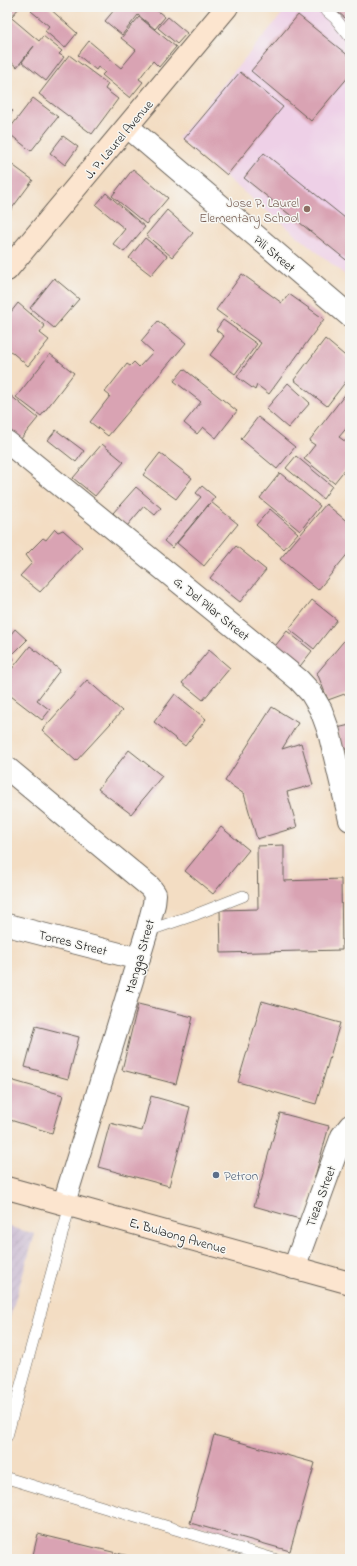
<svg xmlns="http://www.w3.org/2000/svg" width="357" height="1566" font-family="'Indie Flower',sans-serif">
<style>
.built{fill:#eed0e7}
.industrial{fill:url(#industrial-furrows)}
.building{fill:#d9a3b3}
.lines{fill:none;stroke-linecap:round;stroke-linejoin:round}
.lane-casing{stroke:#676056;stroke-width:12}
.street-casing{stroke:#676056;stroke-width:24}
.secondary-casing{stroke:#676056;stroke-width:24}
.lane{stroke:#fff;stroke-width:11}
.street{stroke:#fff;stroke-width:22}
.secondary{stroke:#fce5cf;stroke-width:22}
.education-dot{fill:#8d6e63;stroke:#f6f6f2;stroke-width:1.5}
.service-dot{fill:#5c6f8a;stroke:#f6f6f2;stroke-width:1.5}
.labels{text-anchor:middle;stroke-width:3;stroke-linejoin:round;paint-order:stroke}
.street-label{font-size:13px;fill:#1c1c1c;stroke:#f6f6f2}
.education-label{font-size:13px;fill:#785e54;stroke:#f6f6f2;text-anchor:end}
.service-label{font-size:13px;fill:#4e5e75;stroke:#f6f6f2;text-anchor:start}
</style>
<defs>
<pattern id="industrial-furrows" width="10" height="10" patternUnits="userSpaceOnUse"><rect width="10" height="10" fill="#ccbed3"/><path d="M-1 1l2-2M0 10L10 0M9 11l2-2" fill="none" stroke="#afa3b5"/></pattern>
</defs>
<rect width="100%" height="100%" fill="#f6f6f2"/>
<filter id="ink" filterUnits="userSpaceOnUse"><feTurbulence type="fractalNoise" baseFrequency=".025" numOctaves="2"/><feDisplacementMap in="SourceGraphic" scale="8" xChannelSelector="R" yChannelSelector="G"/><feConvolveMatrix kernelMatrix="1 2 1 2 8 2 1 2 1" color-interpolation-filters="sRGB"/></filter>
<filter id="wash" filterUnits="userSpaceOnUse"><feTurbulence type="fractalNoise" baseFrequency=".012" numOctaves="4" result="noise"/><feDisplacementMap in="SourceGraphic" scale="16" xChannelSelector="R" yChannelSelector="G"/><feGaussianBlur stdDeviation="0.9" result="paint"/><feColorMatrix in="noise" values="0 0 0 0 0 0 0 0 0 0 0 0 0 0 0 0 0 1.4 0 .05"/><feComposite in="paint" operator="in"/></filter>
<g filter="url(#wash)">
<rect width="100%" height="100%" fill="#f3ddc3"/>
<path class="built" d="M288,7h62v272l-172,-141z"/>
<path class="industrial" d="M7,1226l28,8 -28,93z"/>
<g id="blocks">
<path class="building" d="M7,7h13l-8,9 -5,-5z
M34,7h14l29,26 -12,15 -20,-17 4,-5 -18,-15z
M113,7h40l12,10 -10,12 -17,-14 -16,20 -17,-14 10,-12z
M332,7h18v5l-5,6z
M7,14l32,27 4,-5 19,15 -3,3 5,3 -18,24 -24,-19 12,-16 -17,21 -10,-8z
M298,15l52,42v18l-39,46 -60,-50z
M139,17l37,30 -17,20 -6,-6 -14,18 4,3 -13,16 -28,-23 3,-3 -7,-5 -2,3 -18,-15 11,-14 32,27 15,-18 -15,-12z
M168,17l19,16 -10,11 -19,-16z
M69,55l39,29 -3,5 13,10 -26,35 -53,-40z
M7,63l5,5 -5,6z
M240,72l43,35 -56,68 -43,-36z
M33,98l25,19 -27,34 -24,-19z
M7,106l6,5 -6,7z
M63,136l15,11 -13,18 -15,-12z
M264,153l86,69v41l-106,-85z
M7,161l26,19 -26,35z
M133,169l35,29 -22,26 -34,-28z
M106,193l39,34 -21,25 -11,-8 12,-15 -29,-24z
M167,210l26,23 -21,24 -26,-22z
M145,238l22,18 -16,19 -22,-17z
M242,274l40,29 7,-9 35,25 -55,75 -12,-9 -2,5 -18,-13 24,-34 -45,-33z
M54,278l25,21 -25,29 -24,-20z
M18,303l27,23 -5,7 9,7 -21,26 -21,-18v-31z
M223,320l34,24 -22,30 -25,-19 14,-19 -8,-6z
M158,321l28,22 -78,93 -18,-14 20,-26 -5,-4 22,-28 3,2 4,-4 5,5 14,-15 -12,-11z
M325,339l25,21v16l-23,30 -33,-26z
M50,354l24,19 -33,43 -25,-19z
M184,369l53,42 -21,27 -13,-11 -6,7 -13,-11 17,-21 -27,-21z
M288,383l22,20 -22,25 -22,-19z
M347,392l3,3v29l-11,13 11,8v18l-16,20 -30,-24 11,-14 -6,-4z
M10,395l28,23 -18,22 -13,-10v-31z
M258,417l37,30 -18,22 -36,-30z
M56,430l28,21 -8,11 -28,-22z
M102,444l22,18 -29,34 -22,-18z
M160,453l32,25 -16,21 -33,-24z
M296,456l36,30 -9,13 -37,-31z
M280,473l40,33 -20,25 -40,-33z
M202,486l13,11 -43,51 -8,-7 37,-44 -5,-4z
M136,487l25,21 -6,7 -11,-9 -17,20 -14,-13z
M211,502l27,22 -34,42 -27,-23z
M326,504l24,20v27l-32,39 -38,-31z
M270,509l28,24 -14,16 -28,-24z
M55,529l3,3 5,-2 19,17 -42,45 -20,-16 12,-13 -6,-8 17,-17 3,2z
M236,546l30,24 -26,32 -30,-24z
M312,600l25,20 -23,29 -25,-20z
M15,629l12,11 -16,16 3,3 -7,9v-29z
M287,631l25,20 -15,19 -25,-20z
M348,636h2v56l-22,8 -11,-27z
M30,646l30,24 -23,30 13,10 -8,10 -35,-27v-18z
M209,650l21,18 -27,32 -21,-17z
M87,680l35,31 -46,50 -34,-31z
M175,694l31,25 -21,27 -31,-24z
M272,707l26,16 -16,26 19,-6 12,42 -26,7 10,35 -40,12 -13,-45 -19,-13z
M350,725v23l-8,2 -5,-22z
M129,750l33,26 -31,38 -33,-25z
M221,827l28,23 -36,44 -28,-23z
M284,845v36l57,-2 1,71 -121,3 -1,-43 38,-1 -1,-63z
M262,1001l78,22 -24,81 -78,-22z
M138,1004l55,13 -17,67 -54,-14z
M36,1026l43,11 -11,42 -43,-12z
M7,1079l56,16 -11,38 -45,-14z
M151,1096l39,11 -21,79 -71,-19 12,-44 32,8z
M280,1113l49,13 -26,94 -49,-14z
M214,1435l101,28 -25,88 -100,-28z
M38,1534l91,22 -1,3h-96z"/>
</g>
</g>
<g filter="url(#ink)">
<use href="#blocks" fill-opacity="0" stroke="#676056" stroke-width="1"/>
<g class="lines">
<g class="lane-casing">
<path id="lane" d="M322,7l13,11 15,19
M147,931l50,-17 46,-18
M7,1436l63,-231
M7,1478l267,81"/>
</g>
<g class="street-casing">
<path id="street" d="M128,127l222,189
M7,442l275,224 17,14 12,13 10,17 8,22 21,88
M7,768l143,119 5,7 -1,10 -7,27 -83,272
M7,925l132,34
M294,1268l48,-132 8,-10"/>
</g>
<g class="secondary-casing">
<path id="secondary" d="M7,270l220,-263
M7,1188l343,95"/>
</g>
<use href="#lane" class="lane"/>
<use href="#street" class="street"/>
<use href="#secondary" class="secondary"/>
</g>
</g>
<circle class="education-dot" cx="307" cy="209" r="4"/>
<circle class="service-dot" cx="216" cy="1175" r="4"/>
<g class="labels">
<g class="street-label">
<text transform="translate(118 139) rotate(-50)" y="5">J. P. Laurel Avenue</text>
<text transform="translate(275 253) rotate(40)" y="5">Pili Street</text>
<text transform="translate(212 608) rotate(39)" y="5">G. Del Pilar Street</text>
<text transform="translate(73 942) rotate(14)" y="5">Torres Street</text>
<text transform="translate(139 956) rotate(-74)" y="5">Mangga Street</text>
<text transform="translate(320 1196) rotate(-70)" y="5">Tieza Street</text>
<text transform="translate(178 1235) rotate(16)" y="5">E. Bulaong Avenue</text>
</g>
<g class="education-label">
<text x="299" y="207">Jose P. Laurel<tspan x="299" dy="15">Elementary School</tspan></text>
</g>
<g class="service-label">
<text x="224" y="1180">Petron</text>
</g>
</g>
<rect width="357" height="1566" fill="none" stroke="#f6f6f2" stroke-width="24"/>
</svg>
